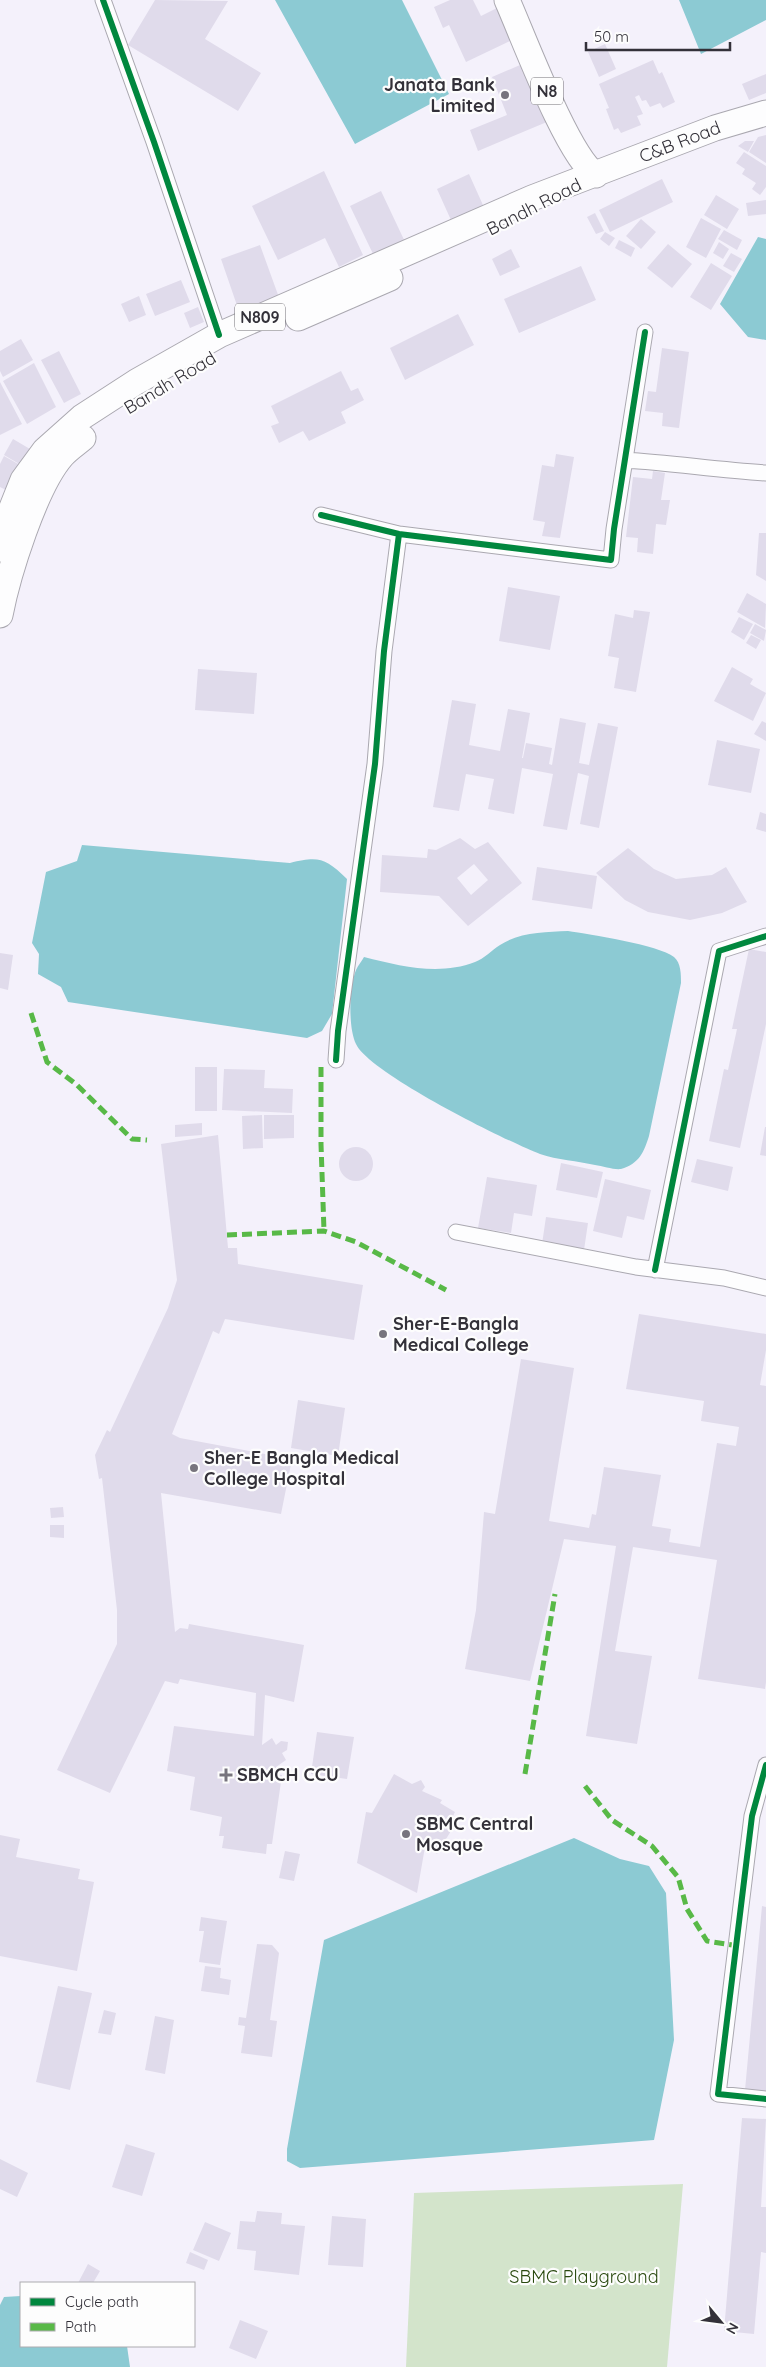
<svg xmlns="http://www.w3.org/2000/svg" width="766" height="2367" font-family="Quicksand,sans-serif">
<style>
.green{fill:#d3e4cb}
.water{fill:#8ccad3}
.building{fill:#e0dbeb;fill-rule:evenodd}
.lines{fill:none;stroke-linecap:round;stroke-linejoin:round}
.minor-casing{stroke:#aaa8b0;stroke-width:17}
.trunk-casing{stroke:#aaa8b0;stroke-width:27}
.minor{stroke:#fdfdfe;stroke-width:15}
.trunk{stroke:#fdfdfe;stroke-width:25}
.quiet{stroke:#58b947;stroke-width:5;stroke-dasharray:10 5;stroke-linecap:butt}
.cycleway-casing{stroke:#fdfdfd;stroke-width:9}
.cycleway{stroke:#00873e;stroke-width:6}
.poi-dot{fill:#77747d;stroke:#fdfdfd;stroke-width:2}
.labels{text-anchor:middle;stroke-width:4.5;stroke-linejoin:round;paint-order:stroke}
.shield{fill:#fdfdfd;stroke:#706e74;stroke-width:1}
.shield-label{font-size:16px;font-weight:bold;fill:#333139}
.poi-label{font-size:18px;font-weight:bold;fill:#333139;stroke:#fdfdfd;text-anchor:start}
.street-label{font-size:18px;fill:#333139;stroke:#fdfdfd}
.park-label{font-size:18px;fill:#29490e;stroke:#fdfdfd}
</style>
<rect width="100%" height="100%" fill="#f4f1fb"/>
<path class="green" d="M683,2184l-16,183h-261l8,-174z"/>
<path class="water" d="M275,0h127l47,94 -94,50z
M679,0h87v20l-65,34z
M758,237l8,2v101l-18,-3 -28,-33z
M82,845l208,18c29,-7 35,-5 57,16l-15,135 -10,17 -15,7 -239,-36 -7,-15 -23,-13 1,-20 -7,-11 14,-71 31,-11z
M568,931c21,3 91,14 106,26 7,6 7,17 7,26l-32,153c-5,16 -10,28 -28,33 -7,1 -18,-3 -26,-4 -17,-4 -38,-5 -55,-11 -34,-13 -171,-81 -184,-110 -8,-16 -7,-58 0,-74 2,-5 6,-9 8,-13 36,9 75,19 111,5 9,-3 17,-12 25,-17 20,-13 45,-13 68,-14z
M574,1838l46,21 29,7 17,27 8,147 -20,100 -354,28 -13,-7v-12l37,-209z
M21,2296v50h106l3,21h-130v-62l4,-8z"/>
<path class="building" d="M155,0l73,1 -23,38 56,34 -23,38 -110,-66z
M450,0h23l8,16 16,-8 15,32 -46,22 -17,-37 -6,3 -9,-21z
M605,44l11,25 -17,8 -11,-25z
M653,60l6,14 3,-2 13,30 -12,6 -3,-5 -10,4 -4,-7 -4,1 -3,-6 -4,2 8,17 -6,2 4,9 -20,8 -3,-5 -4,2 -8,-21 3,-1 -10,-24z
M527,62l27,57 -76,32 -8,-21 37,-15 -15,-38z
M766,74v19l-17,7 -7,-16z
M766,135v28l-17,-11 9,-15z
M745,141h9l-6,11 -10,-6z
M744,152l22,14v21l-6,8 -8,-6 4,-6 -14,-9 3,-5 -9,-6z
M324,171l39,84 -24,12 -14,-29 -47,22 -26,-54z
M469,174l18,40 -32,15 -18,-40z
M662,179l11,23 -63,30 -11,-22z
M381,191l25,53 -31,14 -25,-52z
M716,195l23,14 -12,20 -23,-14z
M766,200v14l-18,2 -2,-13z
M595,213l9,18 -8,3 -9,-17z
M701,218l20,11 -15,29 -20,-11z
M641,219l15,13 -15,17 -15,-13z
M724,230l18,10 -5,10 -19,-11z
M605,232l10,6 -6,8 -9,-7z
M619,240l16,8 -4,9 -16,-9z
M719,242l10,7 -6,10 -10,-6z
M668,244l24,20 -20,24 -25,-20z
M260,245l21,58 -40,14 -20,-58z
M511,249l9,18 -20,9 -8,-17z
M731,253l11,6 -8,13 -11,-6z
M711,263l21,13 -21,34 -21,-13z
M581,266l15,34 -77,33 -15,-34z
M181,280l9,22 -35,14 -9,-22z
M139,296l7,19 -17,7 -8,-18z
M198,307l6,15 -14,6 -6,-15z
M458,314l16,31 -69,35 -15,-32z
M21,339l12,21 -30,17 -3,-6v-20z
M662,348l27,4 -10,76 -17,-2 1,-13 -18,-2 3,-20 8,1z
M59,351l22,43 -17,9 -23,-43z
M34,363l22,44 -29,17 -24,-43z
M341,371l10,20 7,-3 6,12 -23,12 5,11 -37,18 -6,-10 -24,12 -8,-17 8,-3 -8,-17z
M0,382l22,42 -22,11z
M13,439l17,10 -9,16 -17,-10z
M556,454l18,3 -14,81 -18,-2 3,-14 -12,-2 9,-55 12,2z
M4,456l16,9 -14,25 -6,-3v-23z
M653,471l12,2 -4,27h9l-4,25 -10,-1 -3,30 -16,-2 1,-14 -12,-1 7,-60 19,2z
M759,533h7v48l-10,-6z
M508,587l52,9 -10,54 -51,-9z
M747,593l19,11 -1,24 -28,-16z
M634,610l16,2 -14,80 -22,-4 5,-30 -11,-2 7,-42 18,4z
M739,617l14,7 -9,16 -13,-8z
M755,624l11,6 -2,11 -14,-8z
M751,635l10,5 -5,9 -10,-6z
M732,667l21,12 -3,5 16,9 -13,28 -39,-20z
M198,669l59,4 -3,41 -59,-4z
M452,700l24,4 -7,41 31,6 8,-42 22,4 -8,45h1l3,-15 26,5 -3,16 3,1 8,-47 26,5 -7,40 10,2 9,-42 20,4 -19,101 -19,-4 9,-48 -11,-3 -11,57 -24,-4 10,-52 -31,-6 -8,46 -26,-5 6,-30 -28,-5 -7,37 -26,-4z
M762,721l4,2v18l-12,-7z
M717,740l43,9 -9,44 -43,-8z
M760,812l6,2v18l-10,-3z
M460,838l15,11 13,-7 34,41 -54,43 -29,-30 -59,-4 2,-37 45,3 1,-9 8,1zM474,864l14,16 -17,15 -14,-17z
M628,848l26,21 22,10 36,-4 14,-8 21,35 -25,11 -32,7 -42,-8 -23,-12 -29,-27z
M537,867l60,9 -5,33 -60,-9z
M749,949l17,3v72l-26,124 -31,-7 15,-72 4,1 9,-41h-5z
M0,953l13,2 -5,35 -8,-2z
M195,1067h22v44h-22z
M224,1069l41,1 -1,18 29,1 -1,24 -70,-3z
M262,1115l1,33 -20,1 -1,-33z
M264,1115h30v23l-30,1z
M202,1123v12l-27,2v-12z
M765,1127h1v29l-6,-1z
M218,1135l10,113h9l1,16 125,21 -9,55 -129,-21 -6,15 -6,-3 -41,103 8,4 112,21 -11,55 -120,-21 14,139 5,-4 8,1 1,-5 115,21 -10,57 -29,-7 -3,50 10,-7 4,7 5,-4 7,1 -1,8 -5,3 4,7 -10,7 -1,7 7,1 -10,69h-5l-1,10 -44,-6 2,-12h-5l3,-19 -32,-7 5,-33 -28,-6 7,-45 80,10 2,-43 -76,-14 -2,5 -13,-3 -55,112 -53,-23 60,-126v-34l-15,-132 -3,1 -4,-24 12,-25 3,2 58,-124 9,-28 -16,-136z
M339 1164a17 17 0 1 1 34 0a17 17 0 1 1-34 0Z
M697,1159l36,8 -5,24 -37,-9z
M561,1163l42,9 -6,26 -41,-8z
M487,1177l50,8 -5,31 -18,-3 -3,20 -33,-5z
M605,1179l46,11 -7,30 -17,-4 -5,22 -29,-7z
M546,1217l42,6 -4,27 -42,-6z
M639,1314l127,20v16l-6,35 6,1v296l-1,7 -67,-10 19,-119 -84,-13 -18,104 37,5 -15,88 -51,-8 30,-190 -52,-7 -34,142 -65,-12 11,-59 8,-98 11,2 26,-155 53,9 -25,153 40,7 3,-14 4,1 8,-48 57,8 -9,51 19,3 -2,13 31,5 17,-104 19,3 3,-19 -38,-6 3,-20 -78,-12z
M298,1400l47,8 -7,48 -47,-8z
M63,1507l1,10 -13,1 -1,-10z
M50,1525h14v13l-14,-1z
M317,1732l37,5 -7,42 -36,-5z
M394,1774l18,10 9,-4 4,7 -3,4 20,9 -2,3 15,9 -3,6 5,3 -20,33 -12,-7 -8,46 -60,-30 9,-51 6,1z
M0,1835l20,4 -4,18 64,12 -2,10 16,3 -17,89 -77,-15z
M285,1851l15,3 -6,27 -15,-3z
M762,1906l4,1v185l-21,-2z
M201,1917l26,4 -7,44 -21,-3 5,-31h-5z
M257,1944l15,1 7,8 -9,67 7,1 -5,36 -31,-4 4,-27 -7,-1 1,-8 7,1z
M205,1966l16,2 -1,10 11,2 -2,15 -28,-4z
M58,1986l34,7 -22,97 -34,-8z
M104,2010l12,3 -5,22 -13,-2z
M155,2016l19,4 -9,54 -20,-4z
M742,2118l24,1 -5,88h5v46l-5,-1 -7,82 -30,-3z
M126,2144l29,9 -13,43 -30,-9z
M0,2159l28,14 -11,24 -17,-8z
M257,2211l25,2 -1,11 24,2 -6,49 -45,-5 2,-19 -19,-2 3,-28 15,1z
M332,2216l34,3 -3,48 -35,-2z
M205,2222l26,11 -12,28 -26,-11z
M190,2252l18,8 -4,10 -18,-7z
M88,2264l12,7 -7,12h-15z
M240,2320l28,11 -12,28 -27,-11z"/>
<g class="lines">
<g class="minor-casing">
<path id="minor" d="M103,0l51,142 65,193
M625,460c47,3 94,10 141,13
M321,515l78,19 212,26 3,-31 31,-197
M336,1060l2,-29 37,-267 9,-113 15,-117
M456,1232l180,35 88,11 42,10
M655,1270l64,-319 47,-15
M766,1765l-14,51 -34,278 48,5"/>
</g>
<g class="trunk-casing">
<path id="trunk" d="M507,0c16,36 61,157 89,175
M298,318l92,-40
M0,549l9,-34 14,-35 22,-30 37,-33 54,-35 83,-47 313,-137 183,-70 51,-15
M0,615c8,-41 35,-128 62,-159 6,-7 14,-12 21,-18"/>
</g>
<use href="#minor" class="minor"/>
<use href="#trunk" class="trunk"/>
<path class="quiet" d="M31,1013l16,49 30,23 55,54 15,1
M321,1067v77l3,87
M227,1235l97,-4 32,11 90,48
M525,1774l30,-180
M585,1786l27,34 40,26 26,31 9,32 20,32 31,5"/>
<g class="cycleway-casing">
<path id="cycleway" d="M103,0l51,142 65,193
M321,515l78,19 212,26 3,-31 31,-197
M336,1060l2,-29 37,-267 9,-113 15,-117
M655,1270l64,-319 47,-15
M766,1765l-14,51 -34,278 48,5"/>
</g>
<use href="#cycleway" class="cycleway"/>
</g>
<g class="poi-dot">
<circle cx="505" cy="95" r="5"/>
<circle cx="383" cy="1334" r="5"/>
<circle cx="194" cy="1468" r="5"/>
<path d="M223.5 1767.5h5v5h5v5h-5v5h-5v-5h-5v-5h5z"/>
<circle cx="406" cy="1834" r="5"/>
</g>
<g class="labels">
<g class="shield">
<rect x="531" y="77.5" width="32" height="27" rx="4"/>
<rect x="235" y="303.5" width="50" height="27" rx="4"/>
</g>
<g class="shield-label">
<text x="547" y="97">N8</text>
<text x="260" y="323">N809</text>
</g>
<g class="poi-label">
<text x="495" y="91" text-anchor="end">Janata Bank<tspan x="495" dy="21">Limited</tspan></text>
<text x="393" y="1330">Sher-E-Bangla<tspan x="393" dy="21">Medical College</tspan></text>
<text x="204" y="1464">Sher-E Bangla Medical<tspan x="204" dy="21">College Hospital</tspan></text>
<text x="237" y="1781">SBMCH CCU</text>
<text x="416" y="1830">SBMC Central<tspan x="416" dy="21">Mosque</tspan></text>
</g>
<g class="street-label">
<text transform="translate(680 142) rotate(-21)" y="6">C&amp;B Road</text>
<text transform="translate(534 207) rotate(-27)" y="6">Bandh Road</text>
<text transform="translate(170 383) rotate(-31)" y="6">Bandh Road</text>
</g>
<g class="park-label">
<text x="584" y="2283">SBMC Playground</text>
</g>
</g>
<rect x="20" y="2282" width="175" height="65" fill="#fdfdfd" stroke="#acabaf"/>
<rect x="30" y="2298" width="25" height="8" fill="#00873e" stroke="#acabaf"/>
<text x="65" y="2307" font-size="15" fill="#333139">Cycle path</text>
<rect x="30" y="2323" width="25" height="8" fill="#58b947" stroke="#acabaf"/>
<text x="65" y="2332" font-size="15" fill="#333139">Path</text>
<g transform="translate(721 2322) rotate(119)" stroke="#fdfdfd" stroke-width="4" paint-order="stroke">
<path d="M0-4L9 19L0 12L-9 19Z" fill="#333139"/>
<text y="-8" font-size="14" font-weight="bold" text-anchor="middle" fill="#333139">N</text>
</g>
<path d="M586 42v8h144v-8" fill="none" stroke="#333139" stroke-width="2.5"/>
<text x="594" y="42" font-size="15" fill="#333139" stroke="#fdfdfd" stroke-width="4" paint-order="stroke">50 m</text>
</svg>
